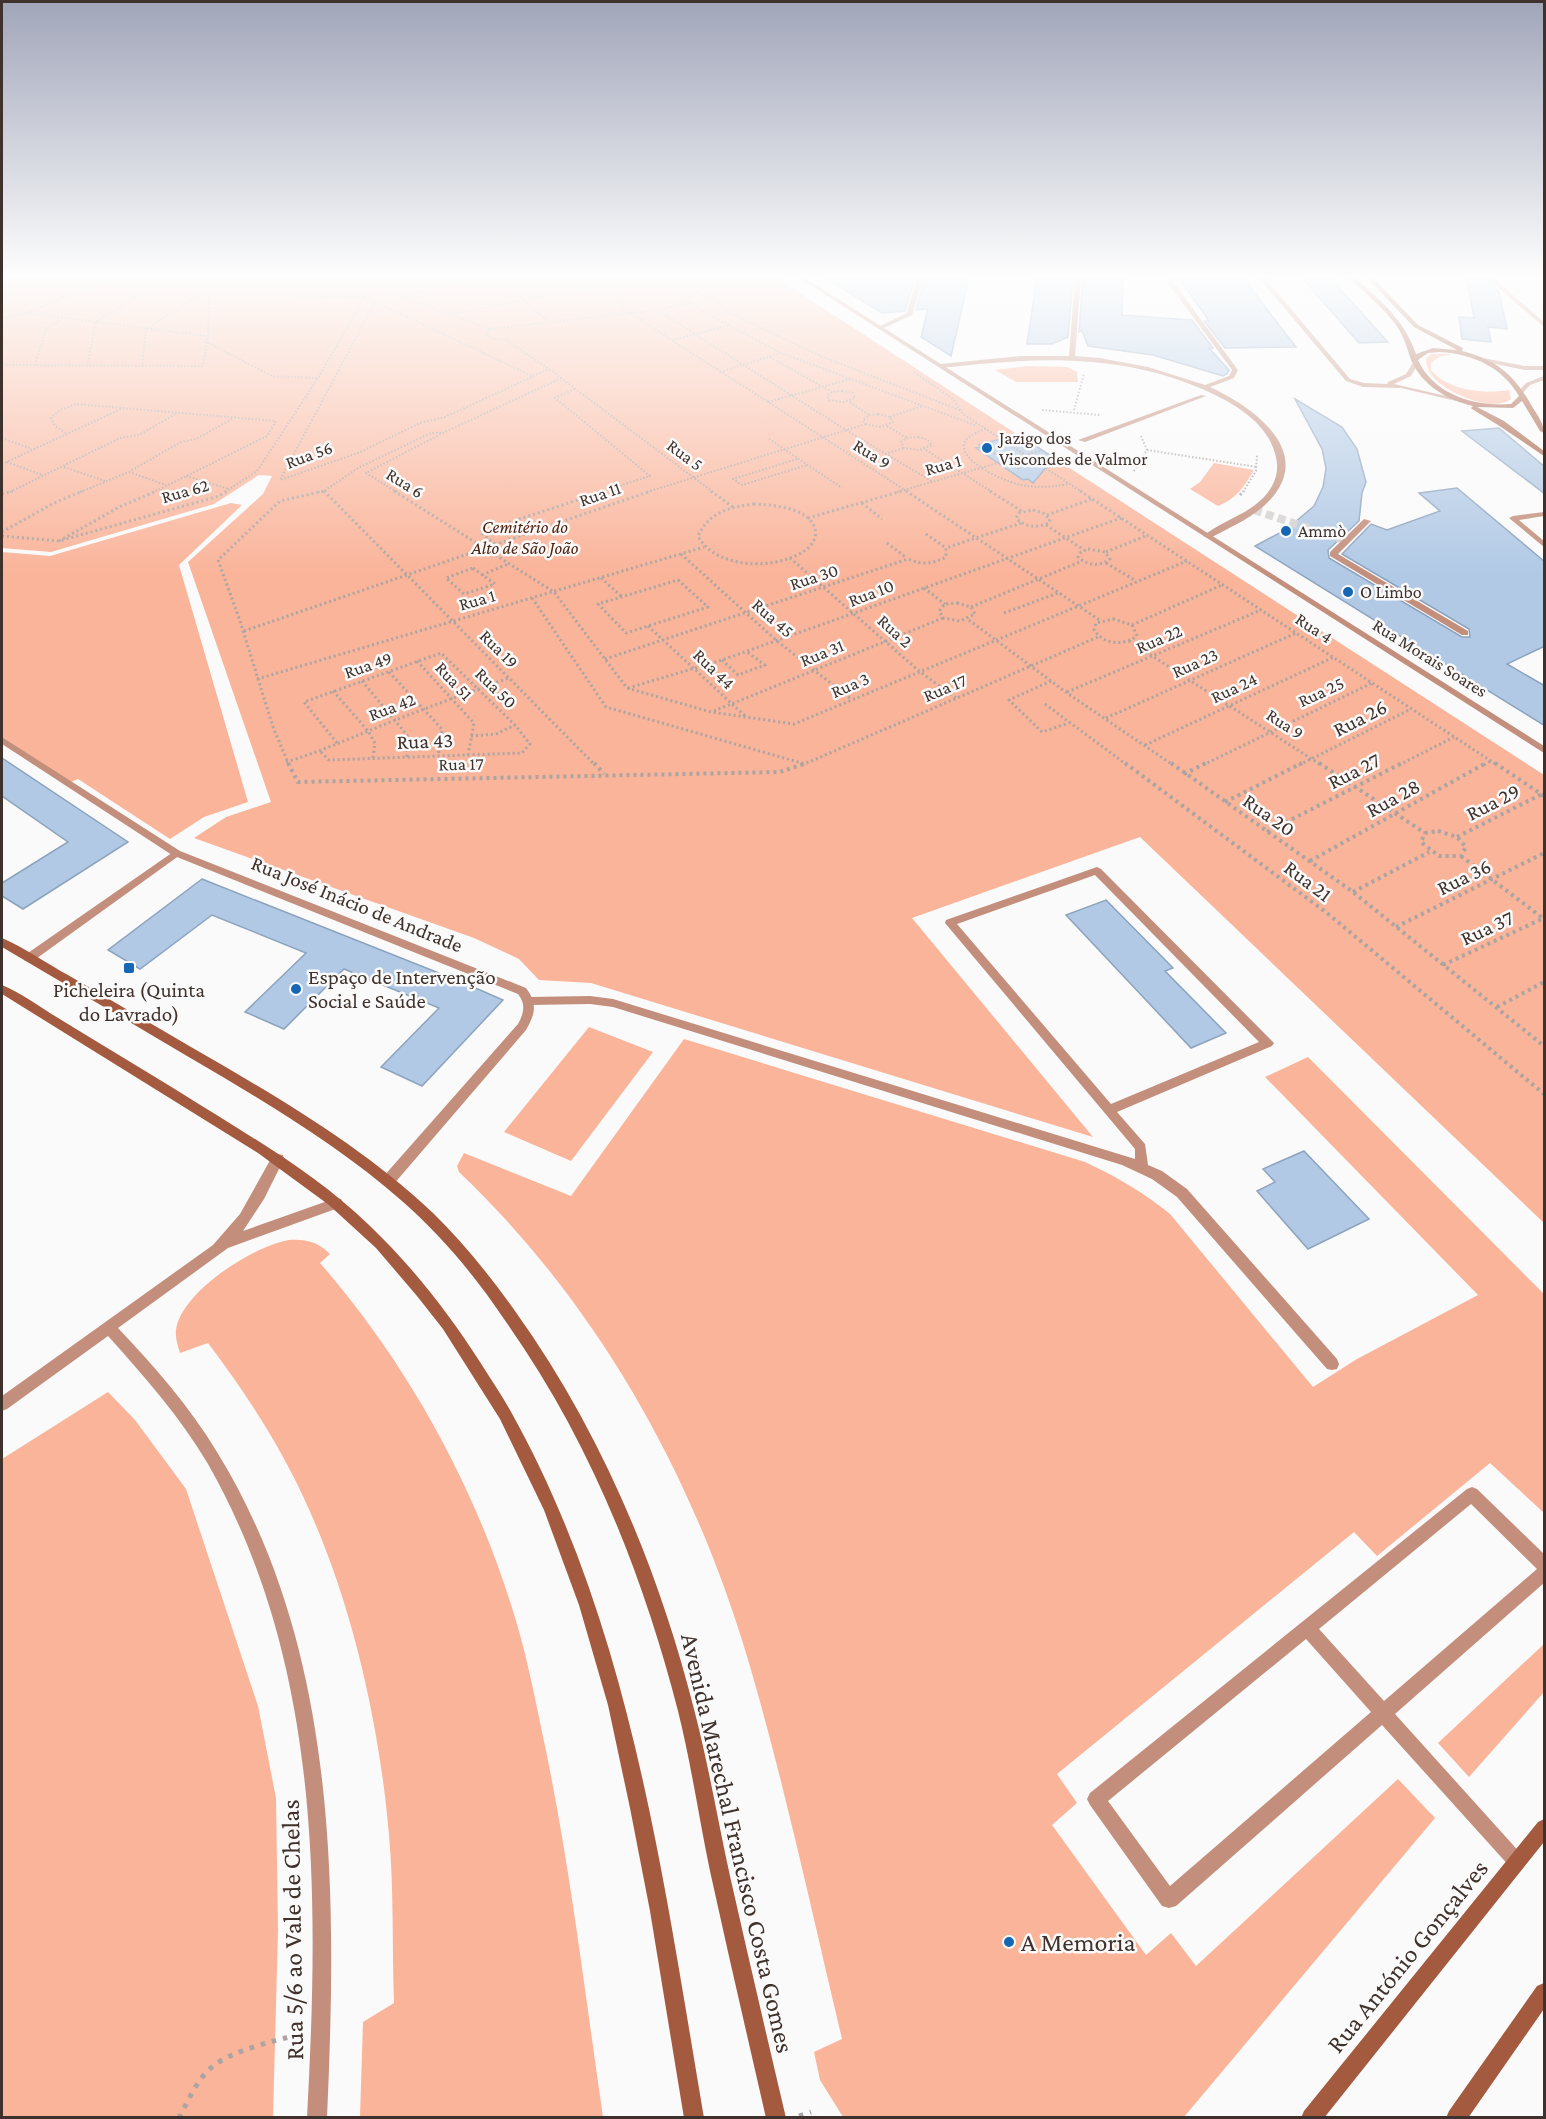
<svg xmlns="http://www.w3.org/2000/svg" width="1546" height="2119" font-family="'Crimson Pro',serif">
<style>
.green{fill:#fab49a}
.building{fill:#b1c9e5;stroke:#8ca3be;stroke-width:1.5}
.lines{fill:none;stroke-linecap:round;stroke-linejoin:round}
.minor-tunnel{stroke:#d5d2d1;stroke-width:8;stroke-dasharray:8 4.5;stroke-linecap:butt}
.path-far3{stroke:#aaa4a2;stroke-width:2;stroke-dasharray:1.5 2;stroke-linecap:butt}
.path-far2{stroke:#aaa4a2;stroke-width:3;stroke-dasharray:2 3;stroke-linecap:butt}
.path-far1{stroke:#aaa4a2;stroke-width:4;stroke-dasharray:3 4;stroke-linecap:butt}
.path{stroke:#aaa4a2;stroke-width:5;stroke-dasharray:4.5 7;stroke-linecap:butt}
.service{fill:#c38f7c;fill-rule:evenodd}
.pedestrian{fill:#c38f7c;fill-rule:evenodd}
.minor{fill:#c38f7c;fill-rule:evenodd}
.tertiary{fill:#c38f7c;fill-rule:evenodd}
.secondary{fill:#a45a3e;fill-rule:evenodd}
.poi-dot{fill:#1566b5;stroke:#fafafa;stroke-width:2}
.labels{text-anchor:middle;stroke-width:5;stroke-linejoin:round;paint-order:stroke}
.far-poi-label{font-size:18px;fill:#3f312b;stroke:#fafafa;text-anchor:start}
.far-street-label{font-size:18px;fill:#3f312b;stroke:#fafafa}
.far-park-label{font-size:18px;font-style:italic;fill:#4e200e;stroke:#fafafa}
.street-label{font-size:21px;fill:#3f312b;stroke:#fafafa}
.poi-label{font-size:21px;fill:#3f312b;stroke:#fafafa;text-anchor:start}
.near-street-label{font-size:26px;fill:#3f312b;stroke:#fafafa}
.near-poi-label{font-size:26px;fill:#3f312b;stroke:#fafafa;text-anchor:start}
</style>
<rect width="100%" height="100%" fill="#fafafa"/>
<path class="green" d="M2,278h775l258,168 -2,1 15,9h3l493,319v448l-404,-386 -228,81 181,219 -502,-154 -52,-3 -20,-21 -45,-21 -280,-100 32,-21 45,-15 -83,-240 75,-68 9,-18 -13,-1 -45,29 -163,48 -49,-4z
M1432,354h20l-13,3 -8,6v7c17,21 54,24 78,20l2,9c-18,15 -66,-7 -79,-23 -4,-5 -6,-12 -6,-18z
M1027,366l40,1 10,5 1,10h-62l-21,-12z
M1214,463l40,7c-9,16 -18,29 -36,36l-28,-17 10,-7z
M231,503l11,2 -63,60 69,237 -44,15 -34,22 -92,-60 -7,3 -69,-45v-185l48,4z
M589,1027l64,25 -82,109 -67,-29z
M684,1039l401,123c32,15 58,30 85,52l143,173 44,-28 121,-64 -213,-218 43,-20 236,237v219l-54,-50 -113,93 -23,-24 -297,242 20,29 -25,22 94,130 25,-22 25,33 202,-187 37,39 -251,299h-341l-23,-37 -6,-28 28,-13c-30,-126 -57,-253 -93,-376 -54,-184 -150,-358 -290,-491l-2,-6 7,-13 107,43z
M289,1240c17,-1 29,2 41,14l-10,9c87,100 154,221 193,348 12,38 20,77 28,116 28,129 43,260 62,390h-243l3,-95 31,-19c-2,-56 0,-113 -5,-168 -9,-106 -35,-224 -78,-321 -26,-61 -63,-118 -103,-171l-28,10c-2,-7 -5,-15 -4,-23 5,-38 77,-84 113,-90z
M108,1392l27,28 51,69 72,217 18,92 2,132 -5,187h-271v-658z
M1544,1644v48l-75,85 -31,-34z"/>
<path class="building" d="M826,278h89l-10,33 -23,2z
M925,278h44l-18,78 -30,-19 7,-28 -12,1z
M1037,278h36l-5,59 -16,7h-25z
M1083,278h40l-1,37 70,5 21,28h-4l20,22 -2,4 -4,2 -70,-21 -65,-9 -6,-15 -3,1z
M1179,278h64l53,69 -71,1 -21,-27h5z
M1302,278h28l58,64 -29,1z
M1467,278h18l14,14 8,37 -19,-2 3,15 -29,-3 -3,-22 15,1z
M1295,399l47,28 15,22 9,33 -4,11 -3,28 -31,29 1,8 133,79h8l-1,-8 -127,-75 29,-30 16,6 53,-19 -21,-18 38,-5 88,74v84l-38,18 38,22v40l-290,-180 32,-17 27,-23 9,-19 3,-19 -4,-19z
M1499,428l46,39v27l-83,-63z
M1018,434l36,24 -21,25 -5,-4 -5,1 -47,-32 5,-1 -2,-2z
M2,758l126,84 -105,67 -21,-13v-13l66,-41 -66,-46z
M202,879l262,104 39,17 -81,86 -41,-19 58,-59 -95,-39 -60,60 -39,-17 61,-59 -94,-38 -72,54 -32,-19z
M1106,900l67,68 -8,3 61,62 -35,15 -125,-133z
M1304,1151l65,68 -61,30 -51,-58 18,-9 -12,-13z"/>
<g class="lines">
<path class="minor-tunnel" d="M1254,510l93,31"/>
<path class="path-far3" d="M392,278l3,16 95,35 -3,5 5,4 14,2 43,29 164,123
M502,278l45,43
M593,278l35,34 280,180
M658,278l43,32 80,43 196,73
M680,278l16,14 25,11 2,7 100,47 139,54
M772,278l18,12
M427,286l46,-8
M392,287l24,-4 11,3 -2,5 -21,5
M208,294l157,3 167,79
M375,302l-95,178 78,-27 62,-30 25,-6 104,-48
M657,310l189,120 87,52
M26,313l181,23
M453,314l188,-36
M2,322l2,-4 22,-5 86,-35
M490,329l167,-19 33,-7
M673,340l56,-15
M205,341l67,35 46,2
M770,357l62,35
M2,365l201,1 5,-29 1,-59
M35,365l11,-36 19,-12
M87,366l9,-44 70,-44
M142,367l4,-38 62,-40
M720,372l61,-19
M914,372l39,27 10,15 119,78
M575,389l-20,9 95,78 -50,16
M842,391l11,2 2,5 -12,4 -14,-2 -2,-4 5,-4z
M768,402l83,-23
M850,402l19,13
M1042,410l58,5
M1074,410l10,-36
M878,414l12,3 3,5 -13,5 -14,-3 -3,-4 6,-5z
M890,417l33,-11
M887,426l20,12
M986,429c-57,17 11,51 35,56 16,3 31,2 47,-1
M66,433l-11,-7 -4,-8 9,-8 16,-6 200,17 -9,15 -113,56
M918,437l10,3 4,5 -13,5 -15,-2 -3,-6 6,-4z
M2,438l30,11
M769,439l73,49
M926,450l66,42
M1147,450l110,17
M994,453l25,16
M885,454l19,-6
M797,459l-64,20 9,6 65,-20
M7,462l35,13
M2,464l121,-56
M64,467l41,14
M1134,471l13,-21 -6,-14
M129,472l37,13
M186,476l43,13
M10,492l110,-54 19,-3 38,-22
M80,492l49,-20 52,-30 15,-3 38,-21
M225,492l32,-21 61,-93 47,-81v-19
M318,492l6,-1 34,-23 73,-35h12
M397,492l-31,-19 77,-40 118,-55
M647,492l219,-68
M897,492l146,-42
M1243,492l13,-21 1,-16"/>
<path class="path-far2" d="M324,491l271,274
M394,491l160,101 73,96 84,24 83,12 393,-163
M711,491l22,16
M906,491l195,130
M990,491l33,21
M1080,491l417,274
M2,494l11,-3
M1240,495l4,-4
M862,503l20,16
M754,504c18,1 55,3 61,25 2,8 -2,15 -8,20 -29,22 -91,21 -109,-13 11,-24 32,-29 56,-32z
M1033,510l10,3 7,6 -1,4c-12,5 -23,5 -33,-5l3,-5z
M1047,515l45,-16
M808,518l94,-27
M1046,525l38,25
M2,532l52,-29 29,-12
M926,534l20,14
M2,536l57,5 160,-45 8,-5
M59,541l62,-35 36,-15
M887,543l20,15
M495,544l-15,-12 125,-41
M1088,549l17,3 5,7c-11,8 -22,7 -32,-2l3,-5z
M1106,552l42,-17
M681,554l96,87 74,58
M790,558l129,113 37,27
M1106,563l30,18
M473,568l22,16 -31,10 -18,-16z
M482,575l26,-11
M601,578l20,18
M678,580l30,27 -82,26 -28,-29z
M924,588l21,16
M532,598l74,109 199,57
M957,603l14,4 4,7 -15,7 -17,-3 -4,-7 6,-7z
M971,607l111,-46
M1004,613l54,-20
M1113,619l19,6 5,11c-14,10 -33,9 -43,-6l2,-7z
M969,620l98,73 106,72
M1132,625l90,-40
M648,626l97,90
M244,631l407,-140
M1129,641l192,124
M605,659l303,-100c14,6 25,5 38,-2v-9l75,-25
M722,660l16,15 27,-10 -19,-14
M417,661l57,62 -6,32
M389,672l53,57 -4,27
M257,679l447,-132
M362,681l45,54v22
M1051,681l-42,19 33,32 27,-9
M628,688l94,-28 399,-142
M333,691l35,40 7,12 -2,15
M1067,692l194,-82
M1045,704l82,61
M714,711l229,-93
M1106,718l190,-85
M471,736l25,-2 19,-9
M1145,745l189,-88
M321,752l8,8 193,-7 8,-9 -15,-19 -74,-72 -137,49 33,41
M286,762c37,-11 71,-27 107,-41 38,-15 77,-29 116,-43
M289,765l-16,-38 -33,-106 -22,-61 62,-59 44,-10
M802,765l296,-128
M1203,765l169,-82
M1299,765l112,-56
M1399,765l55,-28
M1484,765l7,-4"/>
<path class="path-far1" d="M288,763l10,19 482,-10 26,-9
M594,763l10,11
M1125,763l202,150 217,181
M1171,763l182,129 191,154
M1319,763l106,70
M1495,763l49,33
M1184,774l22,-11
M1225,802l77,-39
M1438,831l19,6 9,10 -5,9h-22l-18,-14 4,-9z
M1267,832l135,-69
M1457,837l85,-43
M1461,856l83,63
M1310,861l176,-98
M1353,892l76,-40
M1396,927l148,-74
M1443,965l101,-47
M1497,1007l47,-25"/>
<path class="path" d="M799,2116l12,-4
M179,2118c9,-17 18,-39 34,-52 19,-15 60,-25 84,-31"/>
<path class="service" d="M1364,519l7,2 -33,33 130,77v4h-6l-132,-79v-4z
M1097,867l4,2 173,174 -2,3 -155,66 28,32 3,21 14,6 25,18 150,170 2,5 -2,5 -5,1 -5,-1 -150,-172 -25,-18 -30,-14 -509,-158 -23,-3 -60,1 -6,-4 6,-4 60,-1 23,3 522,160v-10l-190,-226 1,-3zM1095,875l164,167 -148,62 -154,-180z
M1472,1487l5,2 67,65v29l-149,131 128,142 3,6 -3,6 -6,3 -6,-3 -129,-143 -206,181 -7,2 -7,-2 -72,-101 -3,-6 3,-6 377,-304zM1471,1504l66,65 -153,132 -65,-72zM1306,1639l65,73 -201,174 -62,-85z"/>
<path class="pedestrian" d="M1201,395l5,1 -121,46 -7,-2z
M176,850l5,3 -1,2 -147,106h-8l-2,-3 2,-3z"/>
<path class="minor" d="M917,278h6l-11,37 -30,14h-4v-2l29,-14z
M1075,278h6l-6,78 25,2 48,9 57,18 24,-9 3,-6 -64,-87 -1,-5h6l1,5 64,87 -4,8 -24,9c37,17 101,59 65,107 -16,21 -42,32 -65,44l-7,-2c22,-18 54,-23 69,-50 9,-16 5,-32 -3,-47 -12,-21 -35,-35 -56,-45 -88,-42 -177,-37 -272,-26l-3,-2 3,-2 79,-8h49z
M1259,278h6l85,101 14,4 23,1 1,-2 18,-8 8,-13 2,-1 3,2 -8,14 -17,8 65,15 -3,2 -55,-13 -38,-1 -17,-6z
M1487,278h6l51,44v5z
M1483,358l42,8h19v4h-19l-44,-9v-2z
M1544,376v4l-14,5 -8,9 -5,-1 9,-10z
M1544,512v4l-25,4 25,21v6l-35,-29 4,-2z
M2,737l178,114 346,137c12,16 9,26 0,42l-133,155 -5,1 -5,-1 -1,-4 1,-4 135,-153c6,-11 8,-20 0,-30l-346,-139 -170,-111z
M278,1154l5,1 1,4 -20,40 -21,32 93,-33 5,1 2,4 -2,4 -113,41 -110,80c37,39 72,79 99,124 122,198 120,441 110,666h-20c12,-224 15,-453 -99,-654 -27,-46 -64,-88 -100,-128l-101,73 -5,2v-15l211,-151 27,-31 33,-59z"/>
<path class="tertiary" d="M799,278h6l739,468v7z"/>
<path class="secondary" d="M1350,278h6c26,25 48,41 60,76l17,-6 24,2 -43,-23 -47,-49h6l45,47 45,23 -1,3c36,9 53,25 71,57 5,8 11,16 11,25l-4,-2 -18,-30 -9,7 -36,-1 27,14 40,30v5l-46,-31 -26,-16 -1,-1 2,-2c-26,-6 -51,-21 -62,-46 -4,-12 -7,-24 -15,-35 -13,-18 -31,-31 -46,-47zM1440,352c33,2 62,15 79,44l-8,8c-36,3 -77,-9 -93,-44l10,-7z
M2,938c23,10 44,25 66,37 41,24 82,48 123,72 85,49 170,98 242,166 30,29 57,63 82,98 86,120 144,259 180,402 14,54 23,109 35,163 18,80 37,161 56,242h-20c-19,-83 -38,-165 -56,-247 -11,-53 -19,-108 -32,-160 -36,-140 -90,-274 -174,-392 -29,-43 -62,-83 -102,-118 -65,-57 -140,-101 -215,-145 -62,-37 -124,-73 -185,-109z
M2,985c21,9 41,24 61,36 38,23 77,47 115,70 66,42 134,79 191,134 43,41 79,87 111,137 10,16 21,32 30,48 121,216 153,468 194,708h-20l-34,-207 -20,-103 -22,-103 -29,-100 -35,-95 -44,-91 -57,-90 -26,-33 -41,-48 -47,-43 -71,-52 -256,-159z
M1544,1819v23l-220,276h-23l3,-7 234,-289z
M1544,1983v26l-76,109h-22l3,-7 88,-125z"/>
</g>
<linearGradient id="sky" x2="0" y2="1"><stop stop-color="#a0a5b9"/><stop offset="0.48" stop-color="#fdfdfd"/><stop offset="1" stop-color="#fdfdfd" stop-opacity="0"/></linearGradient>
<rect width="1546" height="574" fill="url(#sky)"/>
<g class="poi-dot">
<circle cx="987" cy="448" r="6"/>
<circle cx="1286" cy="531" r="6"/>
<circle cx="1348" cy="592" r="6"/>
<rect x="123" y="962" width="12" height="12" rx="3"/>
<circle cx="296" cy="989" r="6"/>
<circle cx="1009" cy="1942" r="6"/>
</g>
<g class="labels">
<g class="far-poi-label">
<text x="999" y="444">Jazigo dos<tspan x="999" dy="21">Viscondes de Valmor</tspan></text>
<text x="1298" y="537">Ammò</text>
<text x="1360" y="598">O Limbo</text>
</g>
<g class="far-street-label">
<text transform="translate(872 454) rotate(32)" y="6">Rua 9</text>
<text transform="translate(309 455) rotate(-20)" y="6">Rua 56</text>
<text transform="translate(685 455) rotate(37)" y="6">Rua 5</text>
<text transform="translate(943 465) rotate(-16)" y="6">Rua 1</text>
<text transform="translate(405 483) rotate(32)" y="6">Rua 6</text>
<text transform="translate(185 491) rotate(-16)" y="6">Rua 62</text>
<text transform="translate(600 494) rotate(-19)" y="6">Rua 11</text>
<text transform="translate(814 577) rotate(-18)" y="6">Rua 30</text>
<text transform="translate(871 593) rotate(-21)" y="6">Rua 10</text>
<text transform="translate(477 600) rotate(-16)" y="6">Rua 1</text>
<text transform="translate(773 618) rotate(41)" y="6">Rua 45</text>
<text transform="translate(1314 628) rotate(33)" y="6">Rua 4</text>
<text transform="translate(895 631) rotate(42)" y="6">Rua 2</text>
<text transform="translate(1159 639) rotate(-23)" y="6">Rua 22</text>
<text transform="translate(499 649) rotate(45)" y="6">Rua 19</text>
<text transform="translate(822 653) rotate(-22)" y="6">Rua 31</text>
<text transform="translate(1430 658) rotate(32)" y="6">Rua Morais Soares</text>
<text transform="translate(1195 663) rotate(-24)" y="6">Rua 23</text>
<text transform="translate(368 665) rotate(-19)" y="6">Rua 49</text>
<text transform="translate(714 669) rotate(44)" y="6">Rua 44</text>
<text transform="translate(454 681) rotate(47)" y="6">Rua 51</text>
<text transform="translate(850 685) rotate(-23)" y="6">Rua 3</text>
<text transform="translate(496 688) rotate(44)" y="6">Rua 50</text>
<text transform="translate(945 688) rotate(-23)" y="6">Rua 17</text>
<text transform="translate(1234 688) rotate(-25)" y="6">Rua 24</text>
<text transform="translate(1321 692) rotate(-25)" y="6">Rua 25</text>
<text transform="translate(392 707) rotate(-21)" y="6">Rua 42</text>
<text transform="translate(1285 724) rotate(33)" y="6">Rua 9</text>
<text transform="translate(461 764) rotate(-1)" y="6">Rua 17</text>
</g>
<g class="far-park-label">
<text x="525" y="533">Cemitério do<tspan x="525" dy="21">Alto de São João</tspan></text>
</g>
<g class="street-label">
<text transform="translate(1360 718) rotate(-27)" y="7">Rua 26</text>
<text transform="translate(425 741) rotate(-2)" y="7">Rua 43</text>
<text transform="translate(1354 771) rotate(-27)" y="7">Rua 27</text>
<text transform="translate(1393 798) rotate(-29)" y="7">Rua 28</text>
<text transform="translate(1493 802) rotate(-27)" y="7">Rua 29</text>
<text transform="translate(1269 815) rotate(35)" y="7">Rua 20</text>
<text transform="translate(1464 877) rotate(-26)" y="7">Rua 36</text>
<text transform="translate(1308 881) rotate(37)" y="7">Rua 21</text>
<text transform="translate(357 904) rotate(22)" y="7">Rua José Inácio de Andrade</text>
<text transform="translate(1487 928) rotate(-25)" y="7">Rua 37</text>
</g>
<g class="poi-label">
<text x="308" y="984">Espaço de Intervenção<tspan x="308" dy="24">Social e Saúde</tspan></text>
<text x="129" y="997" text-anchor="middle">Picheleira (Quinta<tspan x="129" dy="24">do Lavrado)</tspan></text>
</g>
<g class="near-street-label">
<text transform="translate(738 1843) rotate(77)" y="9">Avenida Marechal Francisco Costa Gomes</text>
<text transform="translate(292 1930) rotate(-91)" y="9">Rua 5/6 ao Vale de Chelas</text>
<text transform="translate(1407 1956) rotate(-51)" y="9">Rua António Gonçalves</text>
</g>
<g class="near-poi-label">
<text x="1021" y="1951">A Memoria</text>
</g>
</g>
<rect width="1546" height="2119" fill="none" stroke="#3f312b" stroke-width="6"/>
</svg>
